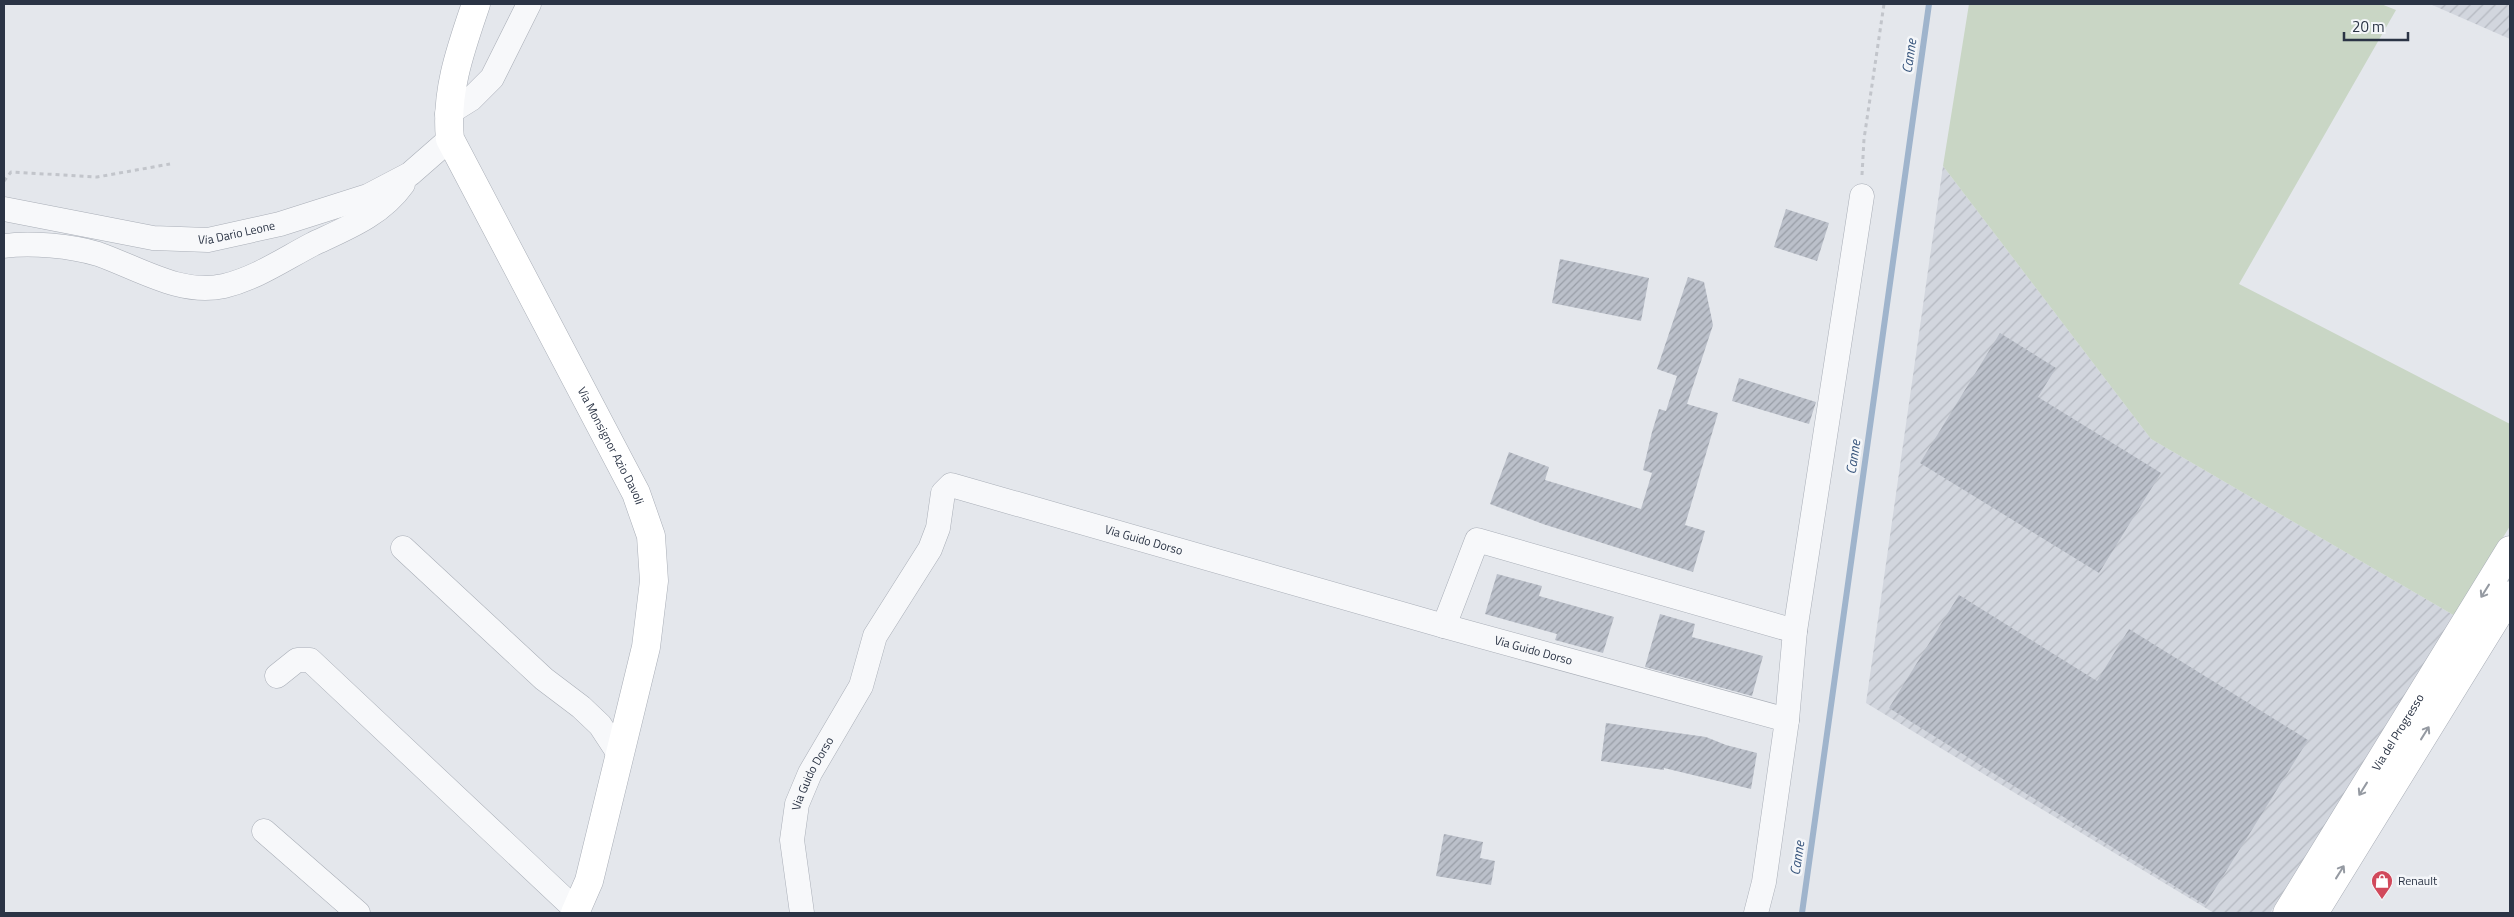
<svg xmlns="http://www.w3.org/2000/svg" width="2514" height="917" font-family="'Titillium Web',sans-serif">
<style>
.industrial{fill:url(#industrial-furrows)}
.green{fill:#c9d6c5}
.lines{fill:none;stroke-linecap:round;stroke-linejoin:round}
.stream{stroke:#9fb4cc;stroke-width:6}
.building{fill:url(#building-hatch)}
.street-casing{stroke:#a9aeb7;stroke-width:25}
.secondary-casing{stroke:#a9aeb7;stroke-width:29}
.path{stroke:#c2c5cb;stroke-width:3;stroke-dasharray:4 4;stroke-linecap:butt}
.street{stroke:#f7f8fa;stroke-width:24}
.secondary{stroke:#fff;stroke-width:28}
.oneway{stroke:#959aa2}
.labels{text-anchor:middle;stroke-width:5;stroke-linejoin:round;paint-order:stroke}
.street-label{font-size:12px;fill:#2b3445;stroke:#f4f6f9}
.poi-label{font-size:12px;fill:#2b3445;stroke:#f4f6f9;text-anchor:start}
.water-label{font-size:14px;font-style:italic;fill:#34527a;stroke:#f4f6f9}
</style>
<defs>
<pattern id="industrial-furrows" width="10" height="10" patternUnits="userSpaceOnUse" patternTransform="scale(1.25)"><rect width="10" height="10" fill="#d2d6de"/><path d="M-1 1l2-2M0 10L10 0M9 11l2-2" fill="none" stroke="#b4b8c0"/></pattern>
<pattern id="building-hatch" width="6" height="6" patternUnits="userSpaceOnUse" patternTransform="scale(1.25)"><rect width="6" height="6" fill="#bbc0ca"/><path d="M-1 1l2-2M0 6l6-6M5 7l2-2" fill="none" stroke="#989da6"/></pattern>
</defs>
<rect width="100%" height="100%" fill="#e4e7ec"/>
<path class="industrial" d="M2430,4h80v35z
M1943,166l208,273 304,177 -185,297h-56l-348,-210z"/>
<path class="green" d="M1969,4h412l15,6 -157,274 271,140v102l-55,90 -304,-177 -208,-273z"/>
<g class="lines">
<path class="stream" d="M1802,913l127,-909"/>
</g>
<path class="building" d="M1786,209l43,14 -12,38 -43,-14z
M1560,259l89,19 -8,43 -89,-18z
M1688,277l16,5 9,43 -26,79 31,9 -33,112 20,6 -12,41 -150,-48 -53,-20 19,-52 40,15 -4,13 96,29 11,-36 -9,-3 9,-38 7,-23 7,2 11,-35 -20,-7z
M2000,333l56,35 -18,29 123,76 -62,100 -179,-110z
M1739,378l77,24 -7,22 -77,-23z
M1497,574l45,12 -3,10 75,21 -11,36 -48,-13 2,-6 -72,-20z
M1959,595l138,86 32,-52 179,111 -103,165 -316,-197z
M1660,614l35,10 -3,13 71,19 -11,40 -107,-29z
M1606,723l100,14 20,8 31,8 -6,36 -87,-21v2l-63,-9z
M1444,834l39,8 -3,16 15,3 -4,24 -55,-9z"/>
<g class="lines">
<g class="street-casing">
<g id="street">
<path d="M447,114l24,-15 21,-21 37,-74"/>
<path id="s1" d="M4,209l149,29 55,2 72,-16 88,-28 42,-22 40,-35"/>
<path d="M4,246c26,-4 68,0 94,8 40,14 83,42 126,32 33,-8 60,-27 89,-42 34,-16 68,-29 90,-60"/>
<path d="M403,548l141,131 37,28 19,18 19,29"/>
<path d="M1444,626l33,-86 318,91"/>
<path d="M277,676l20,-16h13l266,250"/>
<path d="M264,831l94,82"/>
<path id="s2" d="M802,913l-10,-73 5,-36 13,-31 51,-87 14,-50 55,-87 8,-21 5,-35 8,-8 493,141 343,94"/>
<path d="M1756,913l8,-31 23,-162 8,-89 67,-435"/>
</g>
</g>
<g class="secondary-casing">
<g id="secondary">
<path id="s3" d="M476,4c-15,44 -31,88 -26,135l186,354 15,43 3,45 -8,66 -57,234 -14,32"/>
<path id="s4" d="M2287,913l223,-363"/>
<path d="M2314,913l196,-318"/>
</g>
</g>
<path class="path" d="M1862,175l2,-36 20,-135
M4,181l7,-9 86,5 73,-13"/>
<use href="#street" class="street"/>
<use href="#secondary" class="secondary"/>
</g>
<defs><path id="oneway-shaft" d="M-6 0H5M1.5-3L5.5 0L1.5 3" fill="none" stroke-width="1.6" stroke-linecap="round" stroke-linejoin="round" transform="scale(1.25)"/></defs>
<g class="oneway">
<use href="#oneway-shaft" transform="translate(2485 591) rotate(122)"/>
<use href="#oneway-shaft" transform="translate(2425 733) rotate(-58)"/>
<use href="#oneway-shaft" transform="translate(2363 789) rotate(122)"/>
<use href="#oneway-shaft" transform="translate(2340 872) rotate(-58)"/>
</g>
<defs>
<g id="shop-pin" transform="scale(1.125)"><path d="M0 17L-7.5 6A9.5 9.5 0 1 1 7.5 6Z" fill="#d1495b" stroke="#f4f6f9"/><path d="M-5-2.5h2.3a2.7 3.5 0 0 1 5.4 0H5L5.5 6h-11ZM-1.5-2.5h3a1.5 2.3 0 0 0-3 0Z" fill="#fff"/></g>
</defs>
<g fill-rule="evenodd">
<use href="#shop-pin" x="2382" y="881"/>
</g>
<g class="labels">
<g class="street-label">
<text dy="4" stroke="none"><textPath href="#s1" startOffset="236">Via Dario Leone</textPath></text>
<text dy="4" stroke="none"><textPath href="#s3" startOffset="485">Via Monsignor Azio Davoli</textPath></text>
<text dy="4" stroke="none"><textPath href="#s2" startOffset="669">Via Guido Dorso</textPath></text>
<text dy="4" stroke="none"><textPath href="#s2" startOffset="1074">Via Guido Dorso</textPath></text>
<text dy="4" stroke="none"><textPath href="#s4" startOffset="212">Via del Progresso</textPath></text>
<text dy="4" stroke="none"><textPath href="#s2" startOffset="144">Via Guido Dorso</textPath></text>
</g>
<g class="poi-label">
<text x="2398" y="885">Renault</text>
</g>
<g class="water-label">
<text transform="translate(1909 56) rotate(-82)" y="5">Canne</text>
<text transform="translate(1853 457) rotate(-82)" y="5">Canne</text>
<text transform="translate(1797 858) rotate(-82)" y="5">Canne</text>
</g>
</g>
<rect width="2514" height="917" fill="none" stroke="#2b3445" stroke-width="10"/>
<path d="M2344 32v8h64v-8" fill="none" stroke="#2b3445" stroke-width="2.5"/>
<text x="2352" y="32" font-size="15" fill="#2b3445" stroke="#f4f6f9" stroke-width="4" paint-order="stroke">20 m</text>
</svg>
